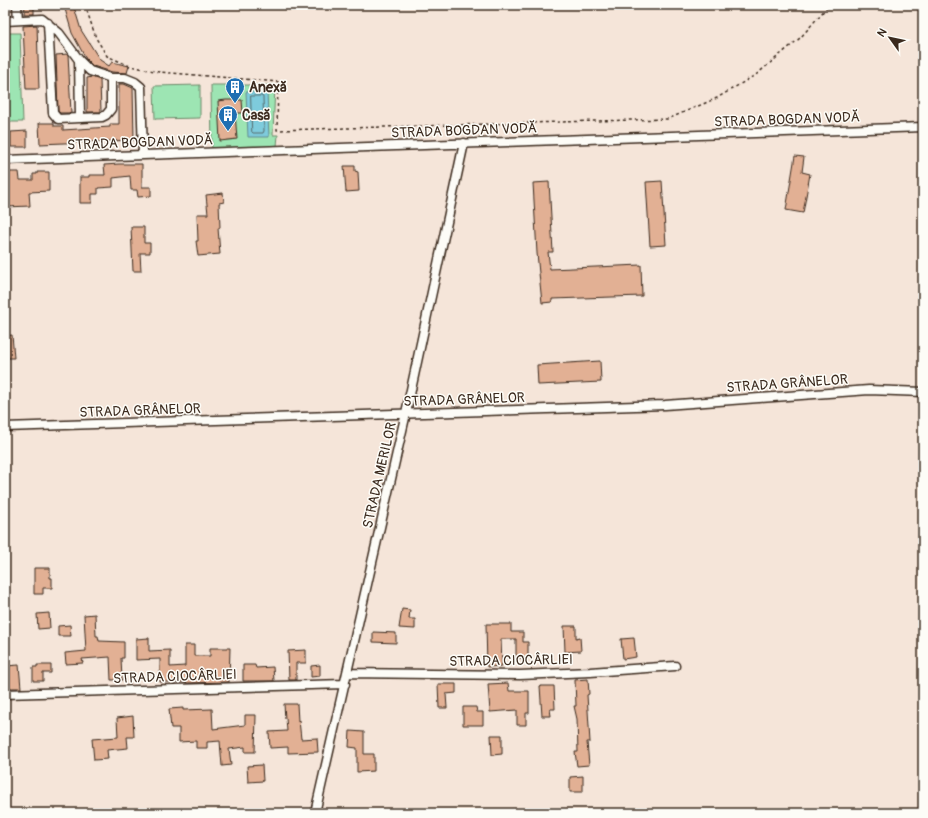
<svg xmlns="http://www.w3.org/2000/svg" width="928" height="818" font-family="Pangolin,sans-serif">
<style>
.green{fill:#9de5b3;stroke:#6c8868}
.water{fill:#7ecbdc;stroke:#638b90}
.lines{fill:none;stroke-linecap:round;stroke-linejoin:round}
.shore{stroke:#566a6a;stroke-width:1}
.building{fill:#e2b094;stroke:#3b2a1e}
.minor-casing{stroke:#3b2a1e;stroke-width:11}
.path{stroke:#3b2a1e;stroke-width:1.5;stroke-dasharray:3 3;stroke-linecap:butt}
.minor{stroke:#fdfcf7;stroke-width:8}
.labels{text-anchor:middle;stroke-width:3;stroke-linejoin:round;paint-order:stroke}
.poi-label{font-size:14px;font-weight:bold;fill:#3b2a1e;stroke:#fdfcf7;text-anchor:start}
.street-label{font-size:14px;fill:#3b2a1e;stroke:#fdfcf7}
</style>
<rect width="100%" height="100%" fill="#f5e5d9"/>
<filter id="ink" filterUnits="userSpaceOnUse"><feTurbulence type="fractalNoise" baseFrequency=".025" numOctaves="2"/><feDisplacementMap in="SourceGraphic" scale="8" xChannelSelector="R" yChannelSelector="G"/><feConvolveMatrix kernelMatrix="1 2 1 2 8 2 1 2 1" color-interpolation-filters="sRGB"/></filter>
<g filter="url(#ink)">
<path class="green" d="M5,33h15l3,89h-18z
M200,85v33l-45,1 -1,-33z
M211,85h64l-2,50h5l-1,11 -65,4z"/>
<path class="water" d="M246,92h21l2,45h-21z"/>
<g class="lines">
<path class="shore" d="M251,96h10l2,1 1,34 -1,2h-10l-1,-1z"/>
</g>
<path class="building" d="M34,5v9h-10l1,-8z
M74,7l7,23 19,30 9,6 3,-4 17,4 -2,7 -15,-1 -19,-6 -7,-7 -14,-26 -7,-24z
M37,25l2,64h-13l-3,-63z
M68,54l3,59h-11l-2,-2 -2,-56z
M92,77l8,3 1,32h-14v-34z
M119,84h5l9,4 1,52 -94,4 -1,-21h15v3h9v4l47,-3v-3h9z
M226,100h16l1,13h-8l2,26 -17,2 -2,-40z
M27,131v16h-16v-15z
M795,156l9,1 -2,15 8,2 -7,39 -17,-3z
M119,164h23v23h9v9l-13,1 -1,-7h-6l-1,-14 -17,2v9l-15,1v6h-6v9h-12v-26h9v-2h16l-1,-10z
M344,166h11v5l3,1 1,19 -13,1z
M6,172h13l1,8h13v-6h4v-2h12v19l-20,1 1,14 -24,1z
M662,181l4,64 -16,1 -4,-64z
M549,182l4,70h-5l2,17 91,-4 1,31 -90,3v3l-10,1 -5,-50 -4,-70z
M223,193l1,9 -5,1 1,25h-2l2,26 -22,2 -2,-15h2l-1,-27h11l-2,-19z
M131,227h13v16h6v10h-10l1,18h-8z
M12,335l2,23h-9v-22z
M600,361l1,21 -63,3 -1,-20z
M34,568h16v10h2v10h-9v6h-9z
M402,609l8,1 -1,9h6v10l-16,-1z
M49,613l1,15 -12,1 -1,-15z
M95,614l1,22h2l1,5 25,1v16h-3l1,22h-11l-1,-23 -28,2 1,4 -17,1 -1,-11 21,-2 -2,-36z
M486,624h25v8h12v10h5v16h-12v-19h-15l1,27 -15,1z
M70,625l1,11h-13v-10z
M564,626h12v12l4,-1 1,14 -16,1z
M373,632l23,1v10l-23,-1z
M149,638v13l21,-1v17l15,-1v-21h9v11h16v-8h20l-1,34 -43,1v-1h-26v-23l-24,1v-21z
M634,638l2,19 -13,2 -2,-20z
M306,650v13h-10v17h-7l-1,-29z
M19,665l2,23h-11l-1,-4h-2l-1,-18z
M37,665h14v8h-8v8h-10v-14h4z
M243,665h12l1,3 17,-1 1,14h-31z
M320,665v11l-9,1v-11z
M588,679l1,15 -2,1 3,47h-3l2,23 -12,1 -2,-14h3l-1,-33 -3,-13h2l-1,-26z
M508,683l1,8h20v22h-3v12h-9v-15l-27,2 -2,-28z
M438,684h18v9l-10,1 1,14h-8z
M540,686h14l1,23h-5l1,7h-9z
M284,704h13l1,17 1,-1 2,19 16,-1 1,14 -30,1v-6l-18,1 -1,-16 18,-1 -1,-13 -1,1z
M463,707h13l1,5h6v13h-20z
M183,708v2l29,-1 1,20 32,-4v-10h11l-1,37h-10v-5l-16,2 2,16 -9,1 -2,-25 -13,1v6h-11v-7l-17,1v-14h-8l-2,-19z
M133,716l1,21h-7l1,11 -21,2 1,9 -14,1 -2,-21 26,-2 -1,-19z
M350,731l14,1v22h10v17l-17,1v-24l-8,-1z
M491,735h11v19l-10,1z
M262,765l1,16 -15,1 -1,-16z
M583,776v16h-13v-15z"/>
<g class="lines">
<g class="minor-casing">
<path id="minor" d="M17,5l1,15
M5,21l37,-2 17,14 20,27 11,11 21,7h14l10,4 6,5 2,68
M48,23l5,90 5,6 44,-2 4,-2 5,-6v-31
M79,60l1,57
M5,160l918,-33
M5,427l660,-22 204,-15 54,2
M348,673l172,2 70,-3 85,-6
M5,694l340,-10
M315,813l91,-400 58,-270"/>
</g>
<path class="path" d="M85,5l11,33 11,18 23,10 29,6 119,10 -1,48 391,-11 49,-21 40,-24 43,-36 29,-33"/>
<use href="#minor" class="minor"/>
</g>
</g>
<defs>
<g id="building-pin" transform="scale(1)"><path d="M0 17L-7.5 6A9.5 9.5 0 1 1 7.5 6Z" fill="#1f6fb2" stroke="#fdfcf7"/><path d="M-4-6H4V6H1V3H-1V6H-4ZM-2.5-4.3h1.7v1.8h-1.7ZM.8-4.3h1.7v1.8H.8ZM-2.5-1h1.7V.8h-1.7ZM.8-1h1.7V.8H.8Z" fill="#fff"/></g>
</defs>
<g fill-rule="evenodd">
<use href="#building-pin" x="235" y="87"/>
<use href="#building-pin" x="228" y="115"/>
</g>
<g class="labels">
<g class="poi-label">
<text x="249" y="92">Anexă</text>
<text x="242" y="120">Casă</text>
</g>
<g class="street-label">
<text transform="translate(787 119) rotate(-2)" y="5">STRADA BOGDAN VODĂ</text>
<text transform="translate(464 130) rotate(-2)" y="5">STRADA BOGDAN VODĂ</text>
<text transform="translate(140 142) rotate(-2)" y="5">STRADA BOGDAN VODĂ</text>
<text transform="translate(787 383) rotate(-4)" y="5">STRADA GRÂNELOR</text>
<text transform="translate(464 399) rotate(-2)" y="5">STRADA GRÂNELOR</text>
<text transform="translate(140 410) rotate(-2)" y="5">STRADA GRÂNELOR</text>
<text transform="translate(379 475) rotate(-77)" y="5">STRADA MERILOR</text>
<text transform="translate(511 660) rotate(-1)" y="5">STRADA CIOCÂRLIEI</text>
<text transform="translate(175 676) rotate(-2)" y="5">STRADA CIOCÂRLIEI</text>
</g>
</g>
<rect width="928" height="818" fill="none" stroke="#fdfcf7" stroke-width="20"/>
<rect x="10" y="10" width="908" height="798" fill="none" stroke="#3b2a1e" stroke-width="1.5" filter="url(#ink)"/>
<g transform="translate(890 38) rotate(303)" stroke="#fdfcf7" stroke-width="3" paint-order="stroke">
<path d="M0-3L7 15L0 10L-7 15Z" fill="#3b2a1e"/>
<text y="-6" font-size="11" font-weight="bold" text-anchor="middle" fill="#3b2a1e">N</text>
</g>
</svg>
